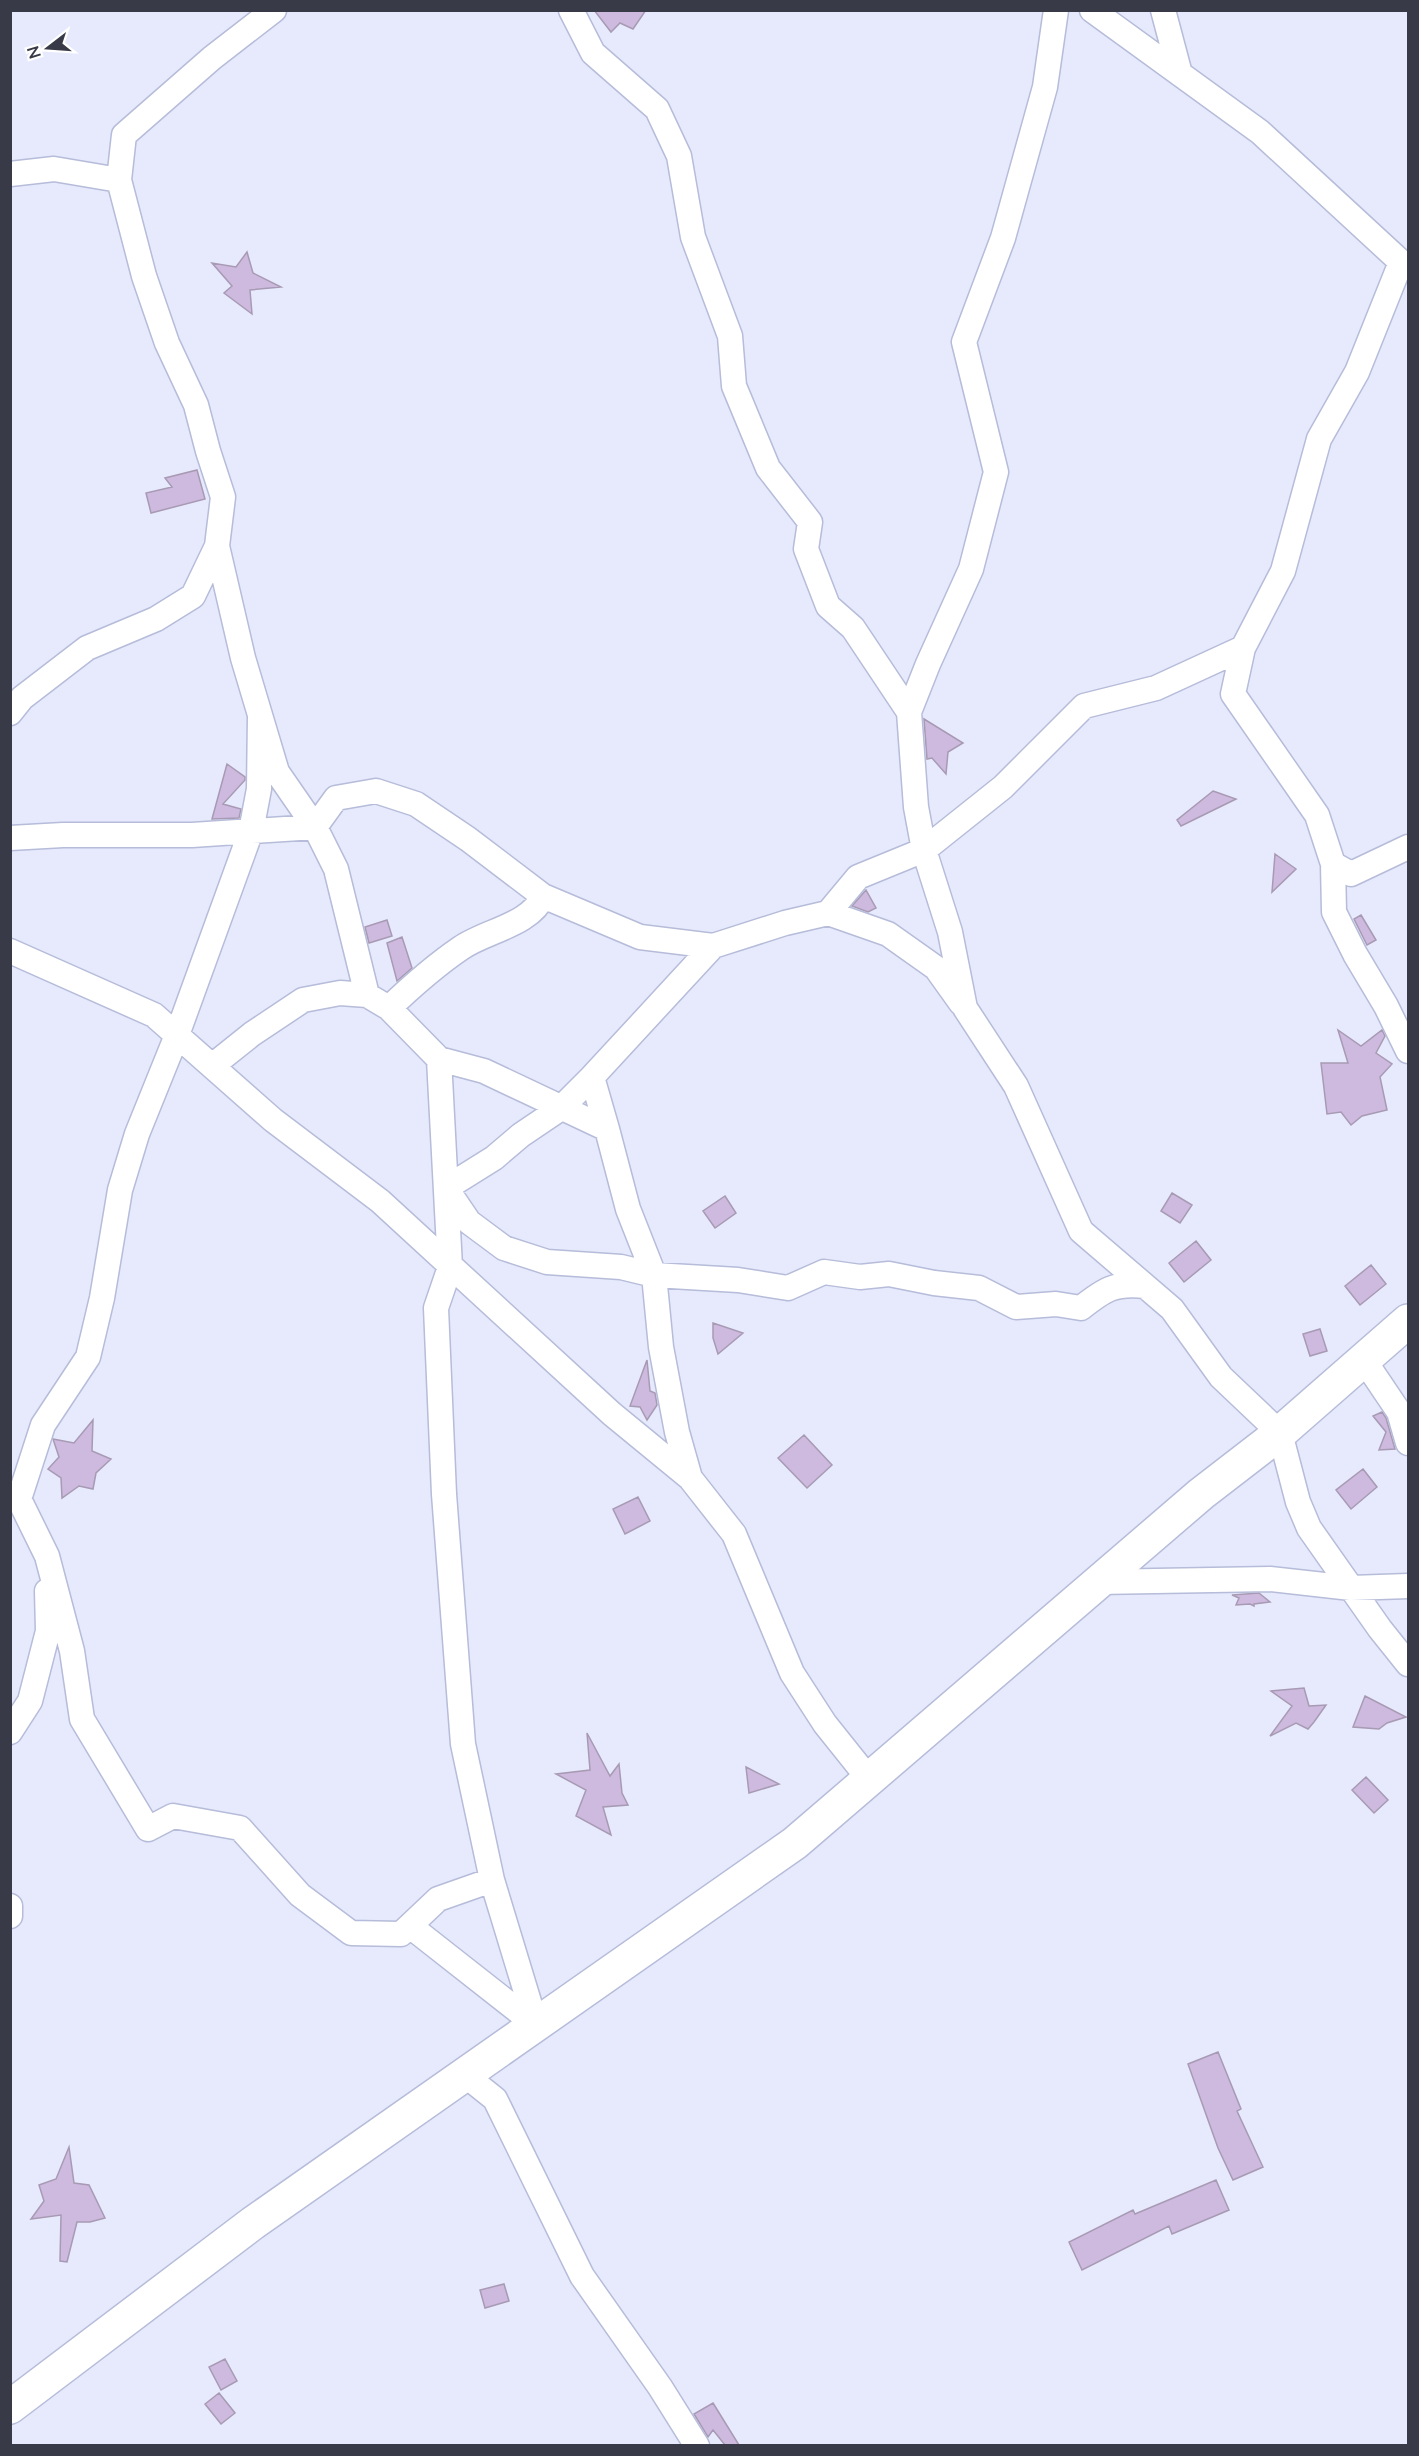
<svg xmlns="http://www.w3.org/2000/svg" width="1419" height="2456" font-family="Lato,sans-serif">
<style>
.building{fill:#cdbade;stroke:#a89ab4;stroke-width:1.5}
.lines{fill:none;stroke-linecap:round;stroke-linejoin:round}
.street-casing{stroke:#b6bcd9;stroke-width:27}
.secondary-casing{stroke:#b6bcd9;stroke-width:36}
.street{stroke:#fff;stroke-width:24}
.secondary{stroke:#fff;stroke-width:33}
</style>
<rect width="100%" height="100%" fill="#e6eafc"/>
<path class="building" d="M594,10h52l-13,19 -13,-6 -9,9z
M247,252l6,21 28,14 -31,3 2,24 -28,-21 8,-7 -20,-23 24,4z
M197,470l8,29 -54,14 -5,-20 26,-6 -7,-9z
M924,719l39,24 -15,9 -2,22 -14,-16 -5,1z
M227,764l18,13v3l-22,24 18,5 -2,9 -27,1z
M1213,791l23,8 -55,27 -4,-6z
M1275,854l21,15 -24,23z
M866,890l10,18 -8,4 -16,-6z
M1361,915l15,25 -9,5 -13,-26z
M387,920l5,16 -23,7 -4,-16z
M402,937l10,31 -15,13 -10,-38z
M1338,1030l23,16 21,-16 3,6 -9,17 16,11 -12,13 7,33 -25,6 -11,9 -10,-13 -14,2 -6,-51h27z
M1172,1193l20,12 -12,18 -19,-12z
M725,1196l11,17 -21,15 -12,-17z
M1196,1241l15,19 -27,22 -15,-19z
M1371,1265l15,19 -26,21 -15,-19z
M713,1323l30,10 -25,21 -5,-16z
M1320,1329l7,22 -17,5 -7,-22z
M647,1360l3,31 5,2 2,12 -10,15 -7,-13 -10,-1z
M1382,1412l4,6 9,31 -16,1 7,-18 -13,-16z
M93,1420l-1,31 19,8 -15,14 -3,16 -14,-3 -17,12 -1,-20 -13,-9 11,-12 -6,-18 21,4z
M804,1435l28,30 -25,23 -29,-30z
M1363,1469l14,18 -26,22 -15,-19z
M638,1497l12,24 -25,13 -12,-25z
M1259,1593l11,9 -16,2v2l-4,-2 -14,1 3,-7 -7,-3z
M1304,1688l5,18 17,-1 -12,17 -6,7 -12,-6 -26,13 22,-30 -21,-15z
M1365,1696l41,21 -19,6 -8,6 -26,-2z
M587,1733l23,43 9,-12 3,29 6,12 -25,2 8,28 -35,-19 10,-26 -30,-16 34,-4z
M746,1767l33,17 -30,9z
M1366,1777l22,23 -14,13 -22,-23z
M1218,2052l23,57 -4,2 26,56 -30,13 -15,-32 -30,-84z
M69,2147l5,36 15,2 16,33 -15,4h-13l-10,40 -7,-1 1,-46 -30,4 13,-18 -5,-16 17,-6z
M1216,2180l13,30 -57,24 -3,-8 -87,44 -13,-28 64,-32 2,4z
M504,2284l5,17 -24,7 -5,-18z
M225,2359l12,22 -16,9 -12,-23z
M219,2393l16,20 -14,11 -16,-20z
M713,2403l26,42h-14l-12,-15 -5,7 -14,-23z"/>
<g class="lines">
<g class="street-casing">
<path id="street" d="M571,10l22,43 64,56 22,47 14,81 37,99 4,50 34,82 42,54 -4,27 22,57 25,22 56,84 7,95 8,43 -66,27 -30,36 -43,10 -72,23 -121,131 15,52
M1092,10l168,122 141,130 7,4
M1163,10l17,64
M10,174l44,-5 65,11 25,96 23,67 29,62 12,46 15,46 -6,49 26,112 34,114 38,55 21,42 31,126
M119,180l5,-45 88,-77 62,-48
M1401,262l-44,110 -38,67 -36,132 -40,77 -10,46 84,121 16,49 18,10 57,-27
M1243,648l-87,40 -72,18 -81,81 -79,63 26,82 15,76 51,78 65,145 91,78 49,68 59,56 18,69 11,26 71,101 28,35
M909,712l19,-48 43,-95 25,-97 -32,-130 39,-104 42,-151 11,-77
M10,713l12,-15 65,-50 69,-29 37,-23 24,-50
M260,715l-1,74 -8,42 -74,204 -40,99 -17,56 -18,108 -14,59 -45,68 -24,74 28,57 25,95 10,68 66,110 25,-13 67,12 60,67 51,38 50,1 37,-35 54,-19
M10,838l53,-3h129l123,-8 21,-29 40,-7 40,13 52,35 75,57 97,41 73,9
M1333,864l1,48 21,42 31,52 22,45
M828,913l60,21 48,34 25,35
M10,951l144,64 119,105 107,81 232,213 78,64 44,56 58,139 33,51 44,55
M389,1008c23,-22 47,-43 72,-60 24,-17 70,-23 82,-52
M439,1059l11,208 -14,41 8,186 19,250 29,136 44,145
M212,1066l40,-32 51,-34 37,-7 27,2 22,13 50,51 45,12 123,58 21,80 26,66 7,72 16,85 13,46
M592,1077l-31,31 -40,27 -27,23 -48,30 23,34 35,26 43,14 74,5 33,8 84,5 50,8 36,-16 36,5 29,-3 45,9 45,5 37,19 40,-3 25,4c24,-19 33,-25 64,-22
M1364,1360l35,52 9,31
M1098,1582l172,-3 81,9 57,-2
M10,1732l20,-31 18,-70 -1,-40
M10,1906v10
M410,1926l126,99
M465,2075l30,24 87,177 78,111 37,59"/>
</g>
<g class="secondary-casing">
<path id="secondary" d="M10,2407l243,-184 542,-380 406,-349 79,-61 128,-112"/>
</g>
<use href="#street" class="street"/>
<use href="#secondary" class="secondary"/>
</g>
<rect width="1419" height="2456" fill="none" stroke="#383b47" stroke-width="24"/>
<g transform="translate(48 48) rotate(253)" stroke="#ffffff" stroke-width="4.5" paint-order="stroke">
<path d="M0-4.5L10 22L0 15L-10 22Z" fill="#383b47"/>
<text y="-9" font-size="16" font-weight="bold" text-anchor="middle" fill="#383b47">N</text>
</g>
</svg>
